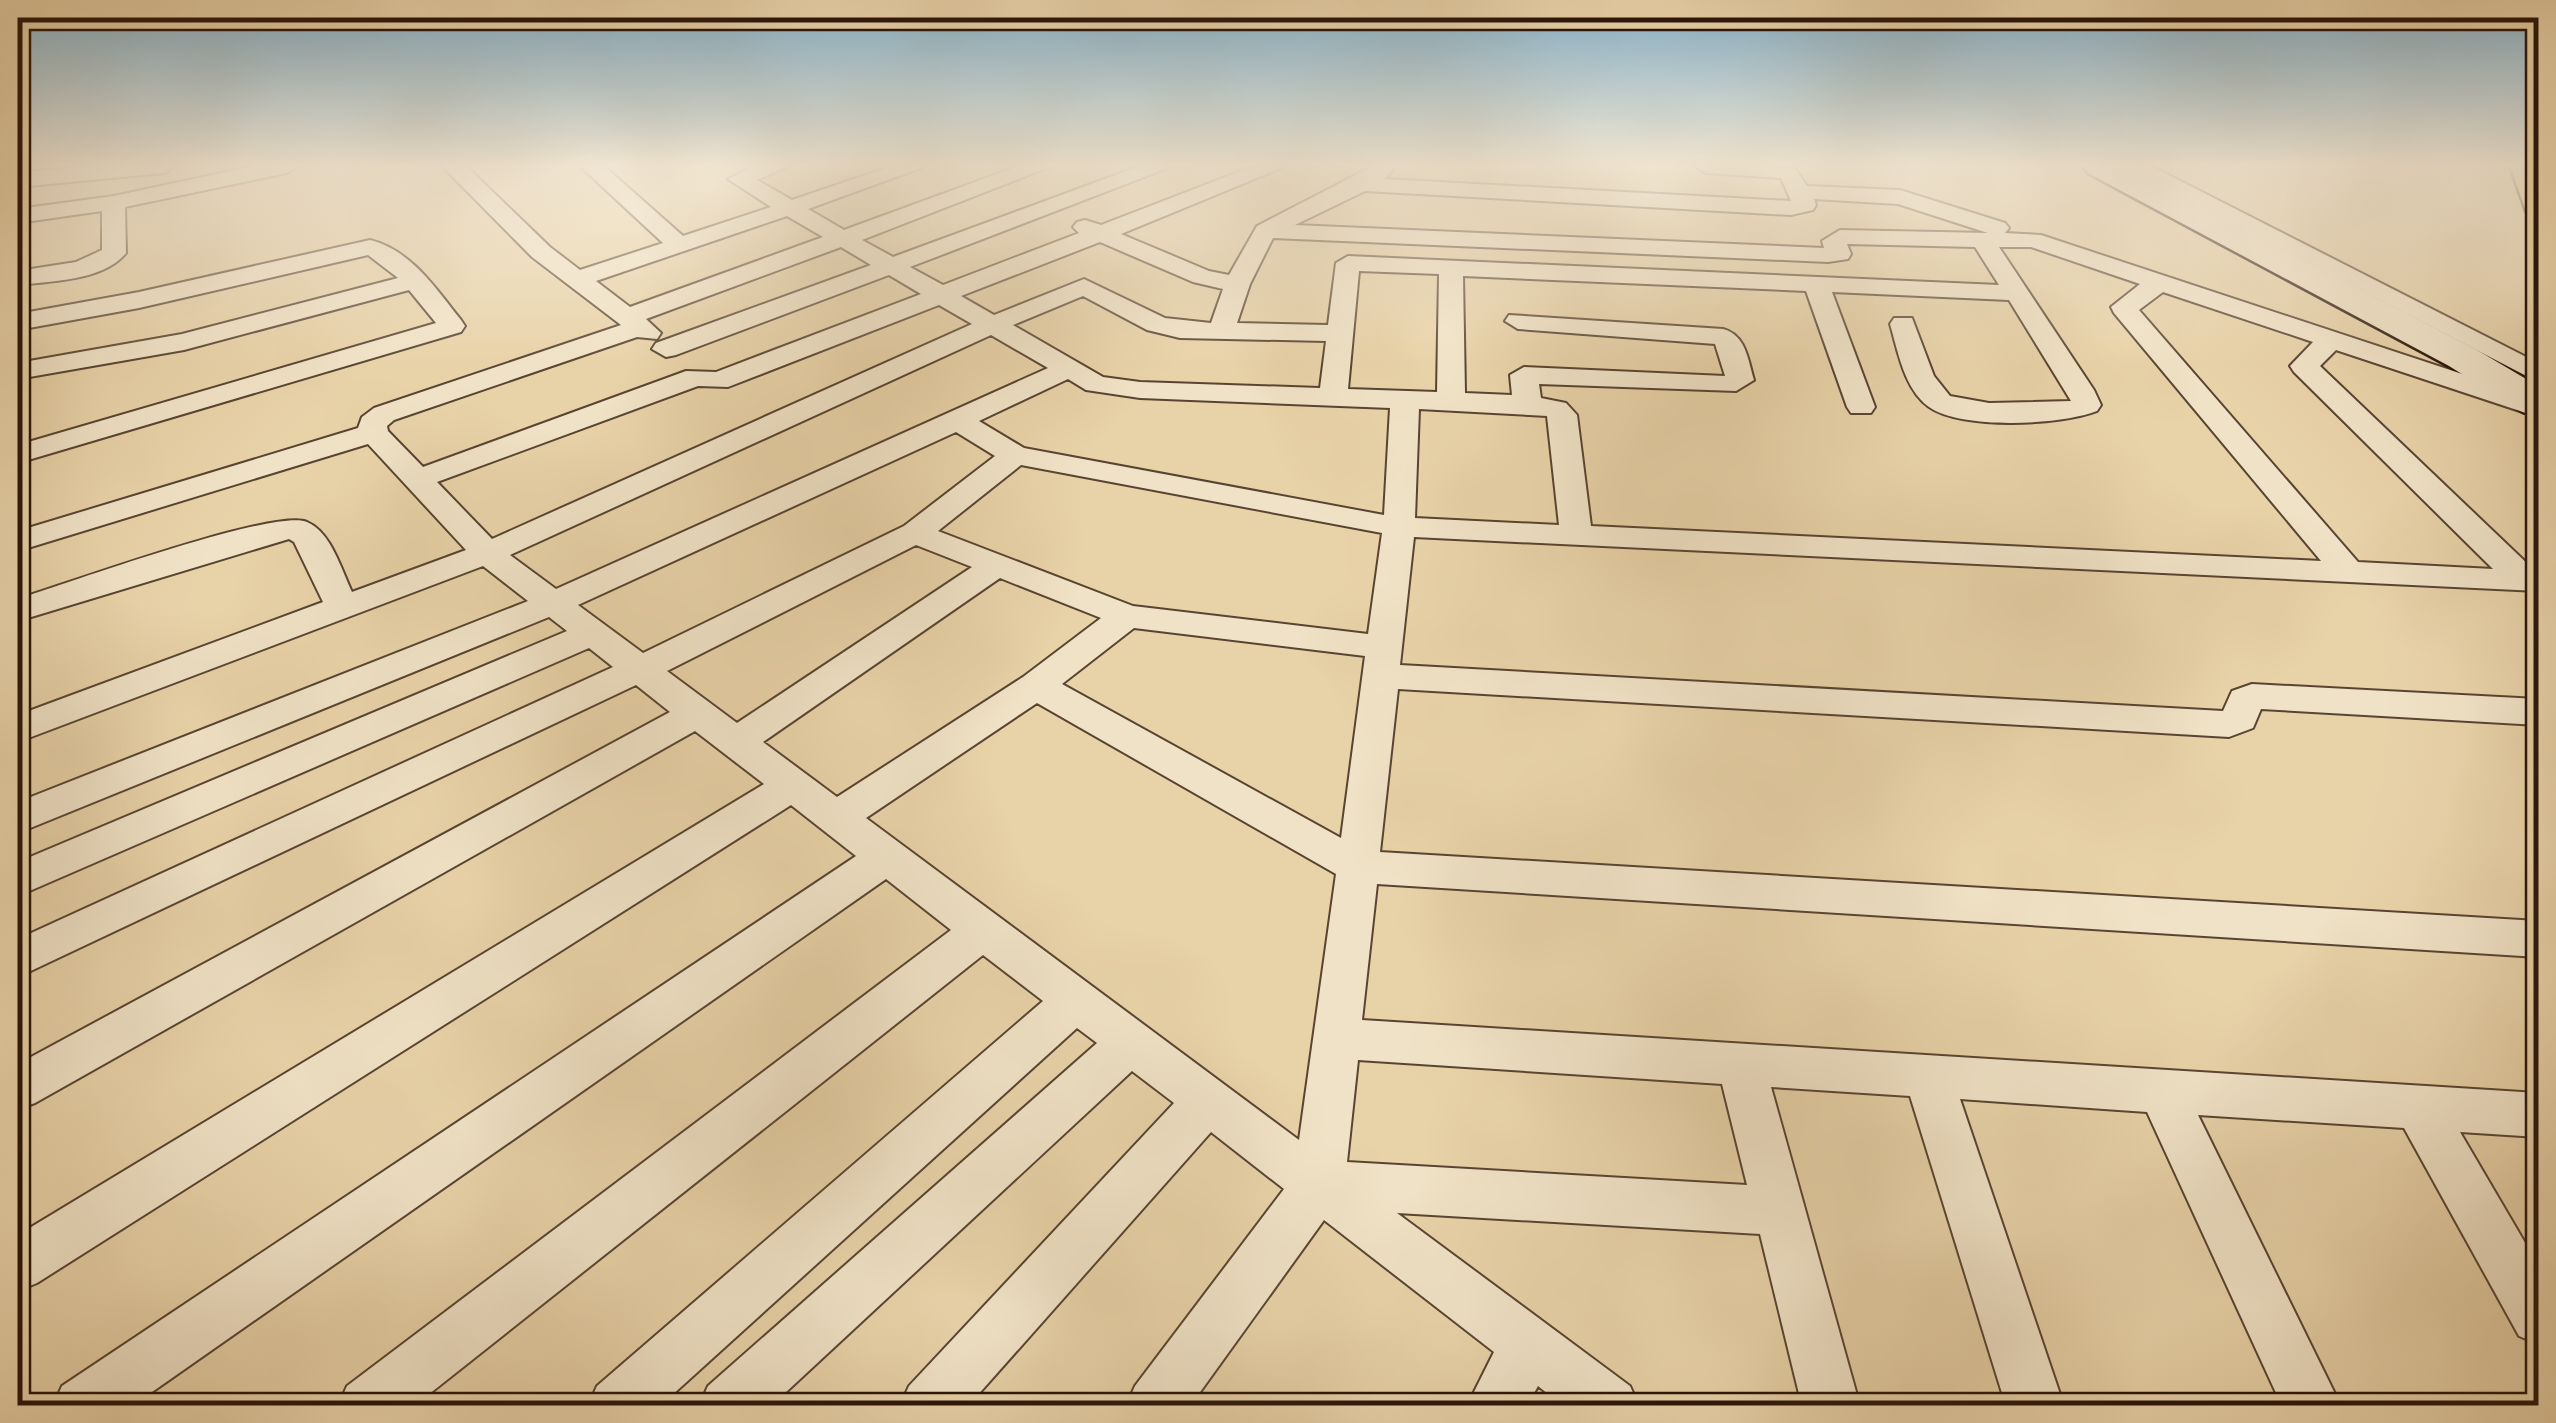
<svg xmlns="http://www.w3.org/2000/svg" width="2556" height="1423" font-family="'Libre Caslon Text',serif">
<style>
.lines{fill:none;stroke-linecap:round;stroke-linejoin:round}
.street-casing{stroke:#594432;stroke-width:4}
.secondary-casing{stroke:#29140b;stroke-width:5}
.primary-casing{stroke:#29140b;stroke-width:5}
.street{fill:#f0e2c6;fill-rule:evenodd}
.secondary{fill:#f0e2c6;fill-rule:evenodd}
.primary{fill:#e4b974;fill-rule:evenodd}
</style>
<rect width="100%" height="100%" fill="#e8d2a8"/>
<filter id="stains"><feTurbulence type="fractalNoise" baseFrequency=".002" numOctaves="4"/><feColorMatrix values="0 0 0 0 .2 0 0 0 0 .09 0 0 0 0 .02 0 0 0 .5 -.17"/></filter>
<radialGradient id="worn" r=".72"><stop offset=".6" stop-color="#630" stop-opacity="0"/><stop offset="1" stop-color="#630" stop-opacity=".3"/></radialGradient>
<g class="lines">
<g class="street-casing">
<path id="street" d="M90,166h85l-11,7 -146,14v-14z
M254,166h44l-11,7 -162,34 1,46c-23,28 -75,28 -108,32v-14l58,-9 26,-12v-39l-84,12v-14l96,-13z
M442,166h24l84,81 30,23 83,-27 -83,-77h24l79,70 88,-29 -43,-28 27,-13h34l-32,14 35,20 100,-34h34l-118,43 36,21 175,-64h33l-190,74 31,17 247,-91h33l-263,101 33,18 136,-52 -6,-6 4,-5 8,-2 16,5 153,-59h32l-165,68 88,37 20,4 28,-49 116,-60h17l3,4 -9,9 407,22 -10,-23 -75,-5 -11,-7h98l14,20 93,4 105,33 4,5 -4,5 36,2 497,164v18l-202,-67 -16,16 214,204 4,1v20l-1124,-54 -14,128 823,46 9,-20 20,-7 286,15v26l-277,-16 -8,19 -24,9 -831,-48 -18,163 1158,69v36l-1161,-73 -15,136 1176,73v44l-78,-5 78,133v79l-19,-8 -115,-208 -206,-13 143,291h-59l-135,-294 -187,-13 104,307h-58l-96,-310 -139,-9 89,319h-58l-42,-172 -363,-21 233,173 9,20h-76l-25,-20 -11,20h-60l27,-54 -170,-132 -134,186h-64l9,-20 149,-197 -73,-57 -243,274h-68l9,-20 265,-283 -42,-32 -361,335h-72l9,-20 389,-343 -20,-15 -417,378h-72l9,-20 446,-385 -60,-46 -569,451h-76l9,-20 604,-456 -65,-51 -754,527h-79l9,-20 794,-530 -65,-51 -754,478 -19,8v-56l746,-451 -69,-53 -660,372 -17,6v-45l652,-352 -34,-27 -618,292v-38l595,-272 -24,-19 -571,248v-34l549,-231 -18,-14 -531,216v-31l510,-201 -45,-35 -465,176v-27l305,-113 -29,-60 -5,-3 -271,82v-22c45,-14 257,-91 289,-77 24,10 34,47 45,70l114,-42 -98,-106 -350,107v-20l340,-103 4,-11 12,-9 247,-83 -89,-68zM1365,191l426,24 22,-5 3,-5 -2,-6 84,5 90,29 -148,-3 -18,11 2,7 -529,-23zM787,216l36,21 -193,70 -34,-26zM1273,238l555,24 20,-3 3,-5 -4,-10 128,3 24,38 -651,-29 -12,7 -8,62 -91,-2 13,-39zM1100,242l93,40 30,7 -12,34 -46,-5 -81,-39 -90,36 -33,-19zM841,247l30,18 -215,78 -4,6 14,8 10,-2 213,-80 32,19 -205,78 -30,-1 -263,96 -35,-36 -1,-5 7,-6 243,-83 20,2 4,-6 -15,-14zM1999,247h32l109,37 -29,23 3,6 207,248 -730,-35 -14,-111 -11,-12 -25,-5 -2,-14 197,7 18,-11c-6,-20 -8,-45 -31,-51l-214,-14 -4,6 13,8 197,15 10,32 -201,-9 -14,8 2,20 -47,-2 -2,-117 343,15 41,116 4,6h20l4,-6 -43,-115 177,8 62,101 -82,2 -39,-7 -16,-20 -22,-58h-18l-4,6c8,27 14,65 39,83 32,23 133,18 168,4l4,-6 -7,-15zM1359,271l80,3 -2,118 -89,-3zM2163,292l150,50 -23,24 4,6 199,197 -135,-7 -219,-252zM1083,296l64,34 33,8 146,3 -6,47 -180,-6 -37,-5 -90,-52zM939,305l33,19 -480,215 -55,-57 261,-96 30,1zM991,335l57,33 -492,221 -46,-34zM1068,379l18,11 54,8 250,10 -6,107 -360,-67 -45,-27zM1419,409l128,7 12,109 -144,-7zM956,432l39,24 -91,70 -261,127 -65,-48zM1021,465l361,68 -14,101 -235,-28 -195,-75zM916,545l56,22 -235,156 -70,-52zM1000,578l101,40 -78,59 -186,120 -74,-55zM1134,628l231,28 -24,182 -279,-154zM1037,703l299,171 -37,266 -433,-322zM1358,1060l364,24 25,101 -400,-23z
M2122,166h29l387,197v19z
M370,240c41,10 66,49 91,80l4,6 -4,6 -443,131v-18l418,-122 -27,-33 -225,60 -166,29v-16l164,-29 216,-56 -30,-23 -229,53 -121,22v-16l121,-22z"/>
</g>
<g class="secondary-casing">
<path id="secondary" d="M2083,166h41l353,184 61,36v29l-15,-3 -74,-46 -361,-193z"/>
</g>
<g class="primary-casing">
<path id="primary" d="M2510,166h28v48l-12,-3z"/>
</g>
<use href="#street" class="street"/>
<use href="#secondary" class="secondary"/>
<use href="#primary" class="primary"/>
</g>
<linearGradient id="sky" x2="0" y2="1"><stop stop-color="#87b5d0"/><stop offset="0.45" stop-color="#f5ebd8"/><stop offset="1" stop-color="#f5ebd8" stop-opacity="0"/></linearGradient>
<rect width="2556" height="366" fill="url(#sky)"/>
<rect width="2556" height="1423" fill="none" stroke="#e8d2a8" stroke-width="60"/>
<rect x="20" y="20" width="2516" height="1383" fill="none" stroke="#29140b" stroke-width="5"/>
<rect x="30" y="30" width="2496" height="1363" fill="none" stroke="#29140b" stroke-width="2.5"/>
<rect width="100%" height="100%" filter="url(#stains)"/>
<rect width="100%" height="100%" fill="url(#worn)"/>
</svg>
